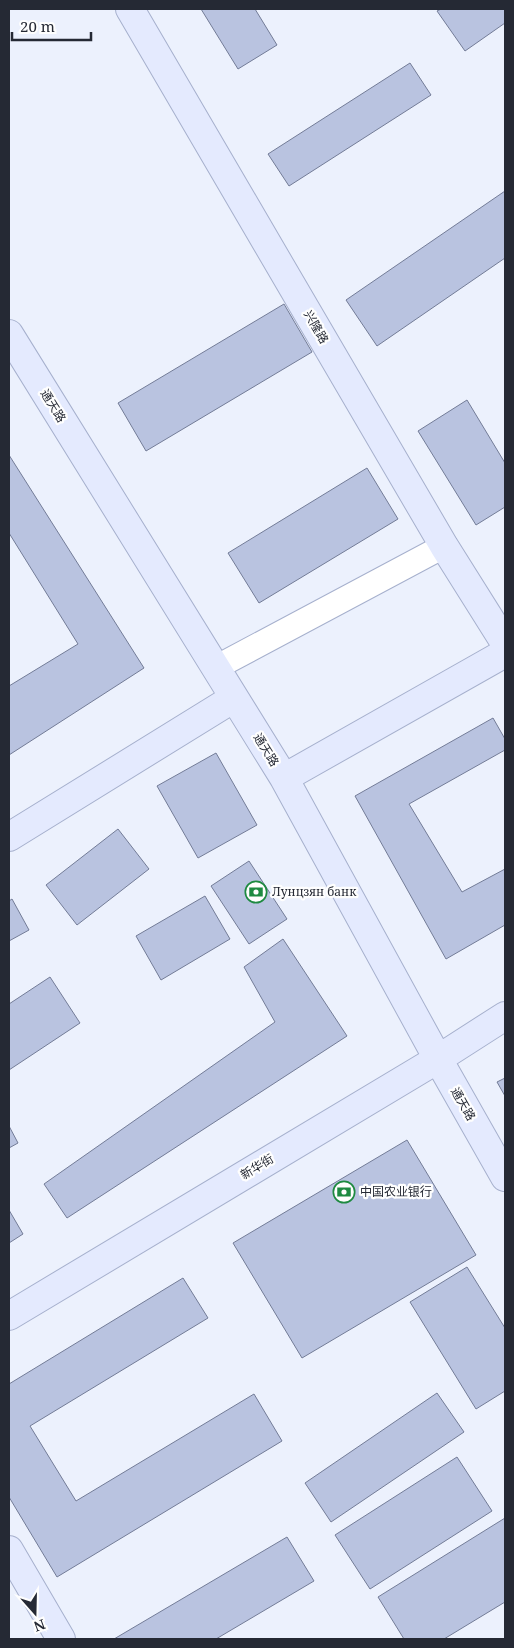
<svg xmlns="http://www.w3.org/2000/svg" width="514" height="1648" font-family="'Noto Serif','Noto Sans SC',serif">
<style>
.building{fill:#b9c3e0;stroke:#737c97}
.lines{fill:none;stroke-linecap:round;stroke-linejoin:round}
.street-casing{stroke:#a6b0cd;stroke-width:26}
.secondary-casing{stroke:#a6b0cd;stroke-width:30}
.street{stroke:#fff;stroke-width:24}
.secondary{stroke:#e4eafe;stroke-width:28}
.labels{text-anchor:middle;stroke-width:4.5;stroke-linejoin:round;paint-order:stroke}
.street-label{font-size:12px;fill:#252934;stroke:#fefefe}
.poi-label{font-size:12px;fill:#252934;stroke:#fefefe;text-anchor:start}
</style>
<rect width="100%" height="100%" fill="#ecf1fd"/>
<path class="building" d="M201,9h54l22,36 -39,24z
M441,9h64v14l-40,28 -28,-40z
M410,63l21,32 -142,91 -21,-32z
M505,191v67l-128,88 -31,-46z
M284,304l28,48 -166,99 -28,-48z
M467,400l38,63v44l-29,18 -58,-94z
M9,455l135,213 -135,87v-69l69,-42 -69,-111z
M367,468l31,51 -139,84 -31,-50z
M493,718l12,21v11l-96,54 53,88 43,-23v56l-59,34 -91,-163z
M216,753l41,72 -59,33 -41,-72z
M118,829l31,40 -72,56 -31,-40z
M249,861l38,58 -38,25 -38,-58z
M205,896l25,43 -69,41 -25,-44z
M12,899l17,31 -20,11v-40z
M283,939l64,97 -280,182 -23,-34 231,-162 -31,-55z
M50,977l30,46 -71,47v-66z
M505,1078v18l-8,-14z
M9,1126l9,17 -9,5z
M407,1140l69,115 -174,103 -69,-115z
M9,1210l14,24 -14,9z
M467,1267l38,61v63l-29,18 -66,-107z
M183,1278l25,40 -178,108 46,75 178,-107 28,47 -225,136 -48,-80v-113z
M437,1393l27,39 -133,90 -26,-39z
M457,1457l35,54 -122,78 -35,-54z
M505,1518v84l-61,37h-40l-26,-42z
M287,1537l27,44 -98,58h-102z"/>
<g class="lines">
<g class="street-casing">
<path id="street" d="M215,668l229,-122"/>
</g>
<g class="secondary-casing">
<path id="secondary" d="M130,9l314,537 61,97
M9,334l275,444 154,281 67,118
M284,778l221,-125
M9,837l225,-139
M9,1316l429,-257 67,-43
M9,1550l52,89"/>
</g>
<use href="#street" class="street"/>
<use href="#secondary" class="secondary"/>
</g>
<defs>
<g id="bank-ring" transform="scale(1.125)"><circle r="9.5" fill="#fefefe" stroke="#1e8a41" stroke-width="1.5"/><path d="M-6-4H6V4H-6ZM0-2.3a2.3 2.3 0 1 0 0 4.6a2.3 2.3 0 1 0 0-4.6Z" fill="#1e8a41"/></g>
</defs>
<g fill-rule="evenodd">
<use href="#bank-ring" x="256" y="892"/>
<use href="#bank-ring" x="344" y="1192"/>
</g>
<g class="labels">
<g class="street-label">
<text transform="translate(316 327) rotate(60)" y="4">兴隆路</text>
<text transform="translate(53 406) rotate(58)" y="4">通天路</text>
<text transform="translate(266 750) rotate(58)" y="4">通天路</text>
<text transform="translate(463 1104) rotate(60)" y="4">通天路</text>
<text transform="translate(257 1167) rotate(-31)" y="4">新华街</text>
</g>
<g class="poi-label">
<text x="272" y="896">Лунцзян банк</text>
<text x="360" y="1196">中国农业银行</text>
</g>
</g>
<rect width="514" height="1648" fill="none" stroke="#252934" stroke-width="20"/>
<g transform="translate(35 1613) rotate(160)" stroke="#fefefe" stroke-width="4" paint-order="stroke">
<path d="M0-4L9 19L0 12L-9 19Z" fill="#252934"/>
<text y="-8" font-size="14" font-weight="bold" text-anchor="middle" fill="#252934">N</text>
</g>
<path d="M12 32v8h79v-8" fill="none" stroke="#252934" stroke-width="2.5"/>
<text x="20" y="32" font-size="15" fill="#252934" stroke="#fefefe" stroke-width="4" paint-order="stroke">20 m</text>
</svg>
